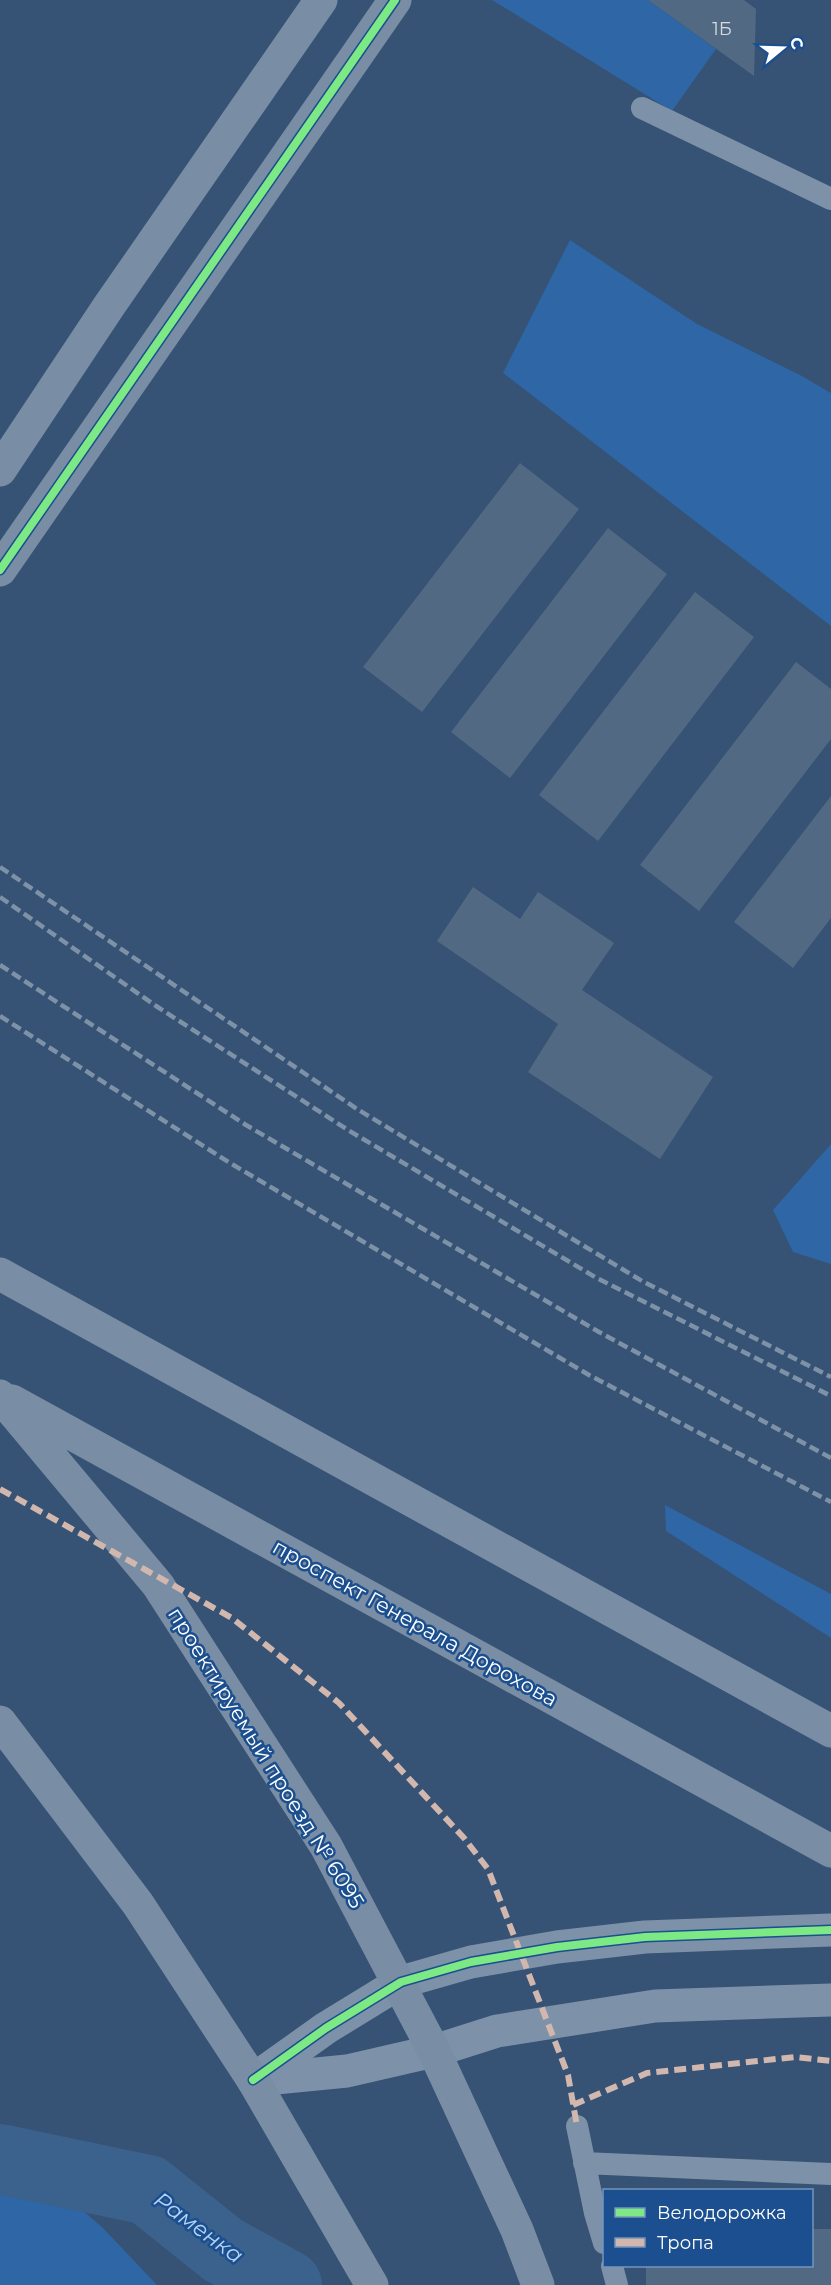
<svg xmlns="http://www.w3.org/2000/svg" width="831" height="2285" font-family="Montserrat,sans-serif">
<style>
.green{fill:#2f66a5}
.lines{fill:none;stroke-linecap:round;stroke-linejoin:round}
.river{stroke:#3b618d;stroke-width:70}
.building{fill:#526984}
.lane{stroke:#7d92a8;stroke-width:22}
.street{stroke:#7d92a8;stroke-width:33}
.secondary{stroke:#798da4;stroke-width:33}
.rail{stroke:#7e92a7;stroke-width:4.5;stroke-dasharray:10 4.5;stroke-linecap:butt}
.quiet{stroke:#d1b7ad;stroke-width:6;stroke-dasharray:12 6;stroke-linecap:butt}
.cycleway-casing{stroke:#1b4f8f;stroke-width:11}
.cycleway{stroke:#7ce984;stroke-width:8}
.labels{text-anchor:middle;stroke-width:5;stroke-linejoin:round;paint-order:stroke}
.number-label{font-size:18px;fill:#d4dae0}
.street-label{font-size:21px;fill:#fff;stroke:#1b4f8f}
.water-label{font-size:22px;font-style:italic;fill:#b5d3f5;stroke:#1b4f8f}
</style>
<rect width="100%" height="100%" fill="#365274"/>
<path class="green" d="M492,0h156l68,49 -44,62z
M570,240l127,84 103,51 31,18v233l-328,-253z
M831,1144v120l-38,-12 -20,-42z
M665,1505l166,89v44l-165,-107z
M0,2140l102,87 55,58h-157z"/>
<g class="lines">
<path class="river" d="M0,2159l148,31 75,60 64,35"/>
</g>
<path class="building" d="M648,0h96l12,9 -2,67z
M520,463l59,46 -157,203 -59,-45z
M608,528l59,46 -157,204 -59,-46z
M695,592l59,45 -156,204 -59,-46z
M796,662l35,27v50l-132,172 -59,-46z
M831,796v122l-38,50 -59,-46z
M473,887l47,32 18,-27 76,51 -32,47 131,87 -53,82 -132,-87 30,-48 -121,-83z
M812,2229h19v56h-185v-19h166z"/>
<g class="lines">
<path class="lane" d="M642,108l189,91
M577,2126l18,87 9,30
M584,2163l247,11
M612,2266l5,19"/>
<path class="street" d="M253,2080l73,-52 75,-46 70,-20 86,-15 88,-10 186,-7
M255,2080l92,-9 87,-20 63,-20 158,-25 176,-6"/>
<path class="secondary" d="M0,470l109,-164 212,-306
M0,570l395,-570
M0,1274l831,457
M0,1396l158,189 168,261 108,205 83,179 21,55
M12,1401l819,450
M0,1722l138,182 115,176 119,205"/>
<path class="rail" d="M0,867l357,242 285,172 189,96
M0,897l156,109 192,124 247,147 236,119
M0,965l246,160 353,207 232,126
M0,1016l230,147 359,212 242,127"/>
<path class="quiet" d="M0,1489l232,129 107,85 125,135 24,31 80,206 9,51
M573,2105l74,-32 148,-16 36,4"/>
<g class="cycleway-casing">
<path id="cycleway" d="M0,570l395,-570
M253,2080l73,-52 75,-46 70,-20 86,-15 88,-10 186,-7"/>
</g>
<use href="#cycleway" class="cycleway"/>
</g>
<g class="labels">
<g class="number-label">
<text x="722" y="35">1Б</text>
</g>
<g class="street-label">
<text transform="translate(415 1623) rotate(29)" y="7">проспект Генерала Дорохова</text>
<text transform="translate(266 1758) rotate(58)" y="7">проектируемый проезд № 6095</text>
</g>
<g class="water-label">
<text transform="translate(199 2227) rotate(36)" y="8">Раменка</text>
</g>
</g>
<rect x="603" y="2189" width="210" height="78" fill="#1b4f8f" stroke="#7695bc" stroke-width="1.5"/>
<rect x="615" y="2208" width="30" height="9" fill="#7ce984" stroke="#7695bc" stroke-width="1.5"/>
<text x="657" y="2219" font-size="18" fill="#ffffff">Велодорожка</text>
<rect x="615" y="2238" width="30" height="9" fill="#d1b7ad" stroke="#7695bc" stroke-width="1.5"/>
<text x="657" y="2249" font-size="18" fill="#ffffff">Тропа</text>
<g transform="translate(783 48) rotate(71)" stroke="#1b4f8f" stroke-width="4.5" paint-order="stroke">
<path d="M0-4.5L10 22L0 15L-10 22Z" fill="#ffffff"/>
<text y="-9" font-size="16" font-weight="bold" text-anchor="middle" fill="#ffffff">С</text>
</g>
</svg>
